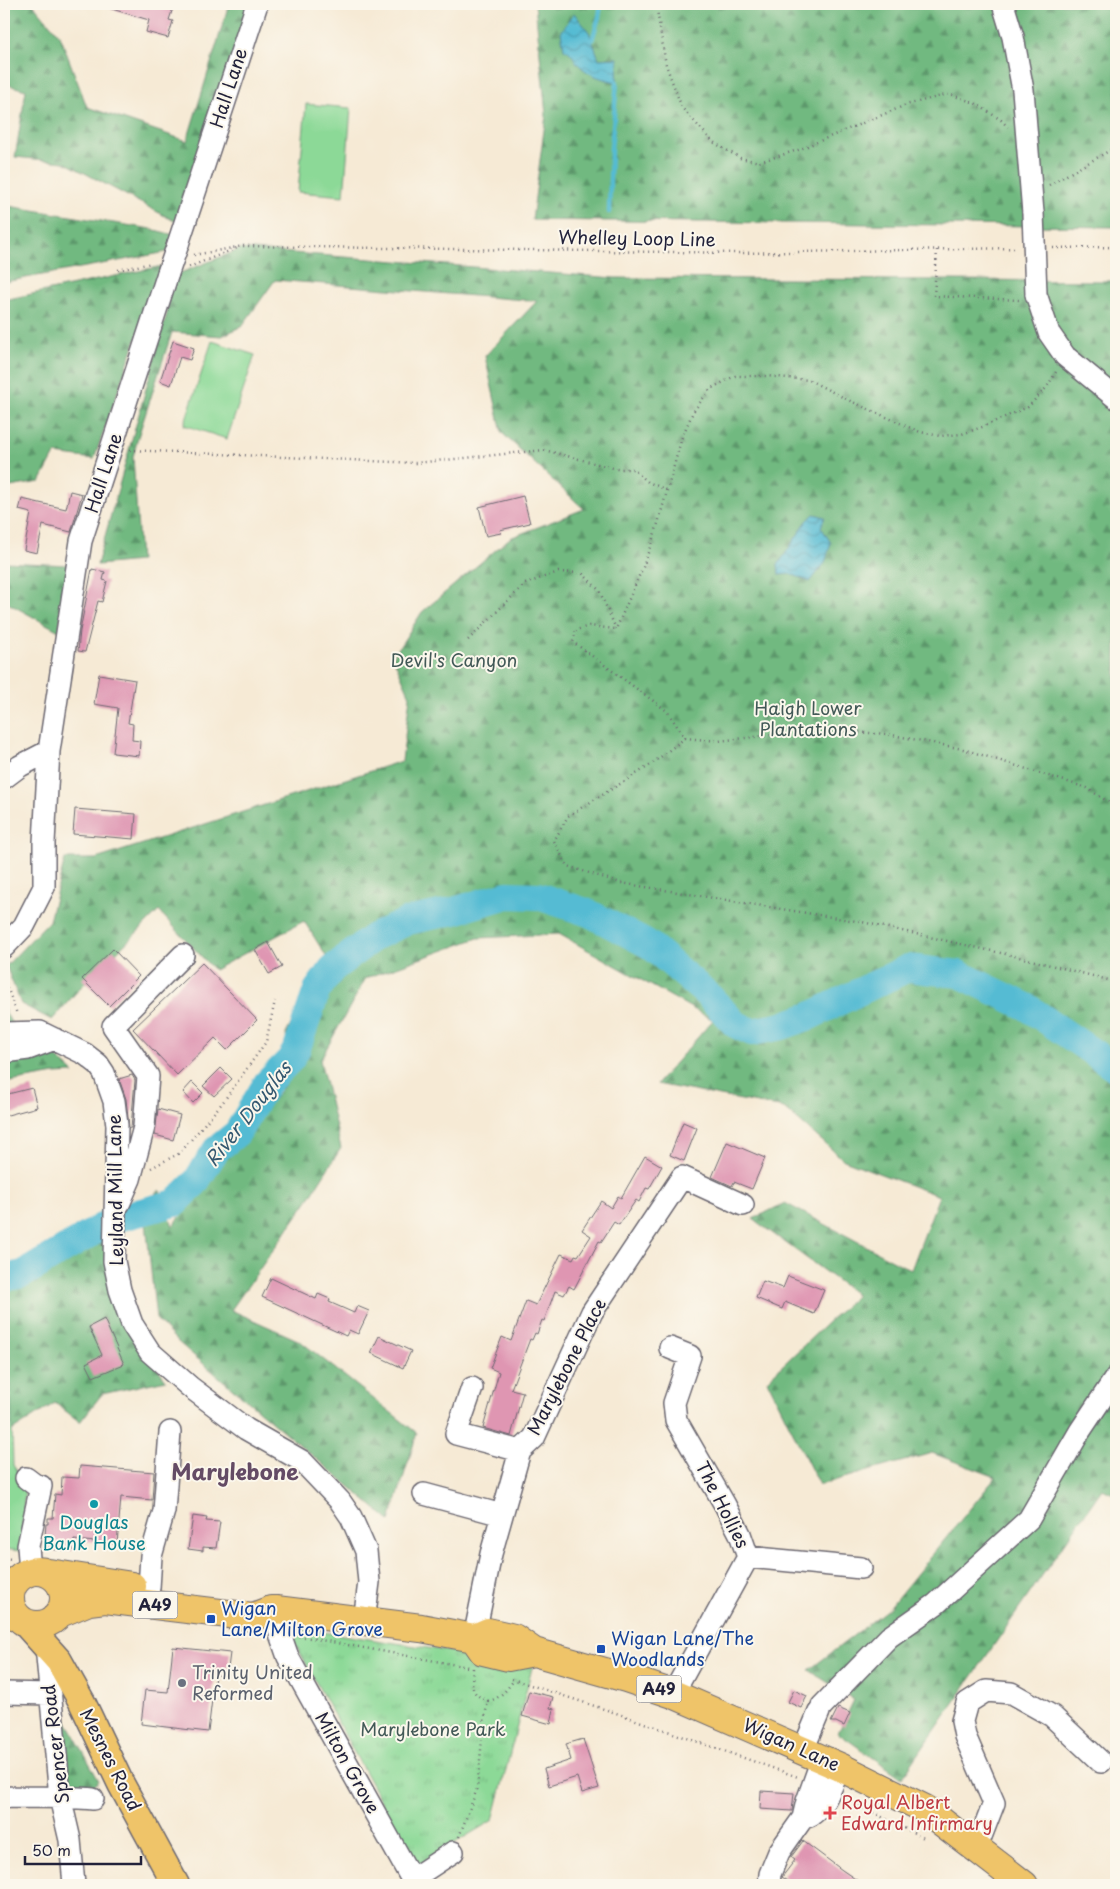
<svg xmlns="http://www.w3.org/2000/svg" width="1120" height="1889" font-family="'Playpen Sans',sans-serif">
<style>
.grass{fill:url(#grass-tufts);stroke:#577e69}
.forest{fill:url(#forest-firs);stroke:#4a6e5e}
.garden{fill:#8cd997;stroke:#577e69}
.water{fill:url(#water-waves);stroke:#3c6e87}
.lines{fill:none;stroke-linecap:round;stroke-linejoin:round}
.stream{stroke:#55bbd3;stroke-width:4.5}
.river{stroke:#55bbd3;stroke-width:28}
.building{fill:#df96b2}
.minor-casing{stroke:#6c6871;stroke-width:24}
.major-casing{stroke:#6c6871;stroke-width:29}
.highway-casing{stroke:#6c6871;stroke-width:30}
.path{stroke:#6c6871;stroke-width:2.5;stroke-dasharray:1 4;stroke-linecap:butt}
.minor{stroke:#fff;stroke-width:21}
.major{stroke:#efc469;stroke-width:26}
.highway{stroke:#efc469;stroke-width:28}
.minor-bridge-casing{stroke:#6c6871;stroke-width:24;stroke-linecap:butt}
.minor-bridge{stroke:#fff;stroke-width:21}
.culture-dot{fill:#0f9aa8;stroke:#fbf7ec;stroke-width:2}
.transit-dot{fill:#1a4fb4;stroke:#fbf7ec;stroke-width:2}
.worship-dot{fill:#6b7280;stroke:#fbf7ec;stroke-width:2}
.health-dot{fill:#e0444e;stroke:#fbf7ec;stroke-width:2}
.labels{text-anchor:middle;stroke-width:4;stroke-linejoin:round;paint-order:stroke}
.shield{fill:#fbf7ec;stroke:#636270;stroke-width:1}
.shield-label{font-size:16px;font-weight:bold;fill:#22223b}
.street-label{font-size:18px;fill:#22223b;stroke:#fbf7ec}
.park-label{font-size:18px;fill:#425957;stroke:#fbf7ec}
.culture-label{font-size:18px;fill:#0d838f;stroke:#fbf7ec}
.transit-label{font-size:18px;fill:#164399;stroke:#fbf7ec;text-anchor:start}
.worship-label{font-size:18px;fill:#5b616d;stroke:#fbf7ec;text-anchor:start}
.health-label{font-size:18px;fill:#be3a42;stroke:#fbf7ec;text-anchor:start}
.water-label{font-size:19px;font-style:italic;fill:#345870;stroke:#fbf7ec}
.district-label{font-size:22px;font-weight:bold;fill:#644b65;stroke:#fbf7ec}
</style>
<defs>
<pattern id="grass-tufts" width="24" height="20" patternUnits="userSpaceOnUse" patternTransform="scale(1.25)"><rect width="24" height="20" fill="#8cd997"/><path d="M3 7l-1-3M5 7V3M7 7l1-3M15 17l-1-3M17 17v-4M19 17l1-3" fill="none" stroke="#78ba83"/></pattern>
<pattern id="forest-firs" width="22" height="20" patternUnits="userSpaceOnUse" patternTransform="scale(1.25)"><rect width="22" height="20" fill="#71b980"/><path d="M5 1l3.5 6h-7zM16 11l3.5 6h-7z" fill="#5c966a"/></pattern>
<pattern id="water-waves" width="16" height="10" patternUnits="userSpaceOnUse" patternTransform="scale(1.25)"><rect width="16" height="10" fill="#55bbd3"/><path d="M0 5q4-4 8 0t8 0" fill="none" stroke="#4698ac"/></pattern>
</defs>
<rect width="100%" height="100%" fill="#fbf7ec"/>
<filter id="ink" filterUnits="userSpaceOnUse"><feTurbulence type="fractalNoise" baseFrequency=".02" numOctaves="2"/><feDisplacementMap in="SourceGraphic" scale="10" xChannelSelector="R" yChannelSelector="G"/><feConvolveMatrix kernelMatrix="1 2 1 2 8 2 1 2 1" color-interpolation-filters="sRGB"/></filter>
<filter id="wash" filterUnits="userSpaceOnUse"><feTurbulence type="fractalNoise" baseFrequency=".0096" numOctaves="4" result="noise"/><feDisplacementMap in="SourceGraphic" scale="20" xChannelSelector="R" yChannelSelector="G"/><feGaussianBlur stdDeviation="1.12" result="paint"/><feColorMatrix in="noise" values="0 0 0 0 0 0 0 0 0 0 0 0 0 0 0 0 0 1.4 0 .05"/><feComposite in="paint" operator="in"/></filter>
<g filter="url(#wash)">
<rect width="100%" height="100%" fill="#f6ead5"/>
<path class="grass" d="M290,1627l243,37 -40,156 -77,46 -123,-226z"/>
<path class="forest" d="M4,4h29l27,32 27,71 100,34 42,-137h26l-75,220 -116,-62 -49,-5 11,-67 -22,-6z
M535,4h581v223l-584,-7 14,-105z
M8,206l143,23 23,6 -7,17 -163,30v-61z
M241,249l374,29 501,3v1214l-14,-6 -200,289 -64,-45 16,-33 -45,-30 79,-61 108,-132 -64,-24 -113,32 -52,-105 90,-85 -104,-76 32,-16 126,67 28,-74 -95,-36 -60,-52 -127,-24 56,-64 -154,-86 -81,4 -112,40 -46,82 21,88 -33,52 -77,110 69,31 117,92 -27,88 -171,-144 -41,-35 -22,-23 -12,-116 16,-13 13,36 118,-149 -5,-43 40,-78 -22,-35 -90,49 -55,-59 -78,76 -29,33 -31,-16 -15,-38 43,-45 16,-62h31l306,-98 8,-65 -17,-39 29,-45 88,-74 74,-29 -82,-76 -17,-77 52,-55 -262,-21 -33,46 -20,10 -50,-4 -34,105 -5,20 7,104 -43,4 70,-252 3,-36z
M162,266l-68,193 -39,-5 -15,28 -36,6v-188z
M4,562l64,3 -9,66 -55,-30z
M4,1009l18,35 33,12 19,17 -19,1 -51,9z
M110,1236l18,92 38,52 -64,14 -22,28 -25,-19 -42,27 -9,4v-165z
M61,1711l38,70 -7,6c-7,0 -14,0 -19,-5 -11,-12 -11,-54 -12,-71z"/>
<path class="garden" d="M306,104l45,4 -7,88 -46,-4z
M212,341l43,14 -28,84 -43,-14z
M11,1385l2,80 12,19 -4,67 -17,-2v-161z"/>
<path class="water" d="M574,13l15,19 10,27 19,-1 -1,24c-12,-2 -27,-6 -37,-16 -8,-7 -5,-12 -16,-17l-3,-17z
M814,514l11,3 -4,10 10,16 -6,20 -15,19 -19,-8 -12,1 -1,-10 28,-43z"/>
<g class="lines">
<path class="stream" d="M592,40l7,-23 2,-13
M609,212l2,-63 6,-67"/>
<path class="river" d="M4,1278l19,-4 92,-55 60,-16 20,-20 21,-33 21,-17 30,-50 24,-24 6,-11 20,-58 15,-21 42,-32 34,-16 46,-10 53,-16 31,1 51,17 62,33 57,49 27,29 17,8 30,-6 28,-10 98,-48 51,6 68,33 89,61"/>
</g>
<g id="blocks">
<path class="building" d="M105,4h66l-1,3 3,1 -4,12 4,1 -5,17 -22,-6 3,-12 -44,-13z
M173,341l21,7 -4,12 -10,-3 -9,28 -11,-4z
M70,491l12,3 -11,38 -28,-7 -6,28 -13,-3 7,-37 -12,-3 3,-11 44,10z
M523,496l7,27 -30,7 1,3 -15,3 -7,-29z
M92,569l13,3 -2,8 4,1 -5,21 -4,-1 -13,51 -7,-1 2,-20z
M99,674l36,6 -7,43 5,1 -1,16 8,1 -1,15 -26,-3 5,-45 -24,-4z
M75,809l61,5 -2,25 -61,-5z
M268,942l14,25 -13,7 -14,-24z
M113,949l26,27 -30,30 -27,-27z
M202,963l55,57 -30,30 -12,-12 -38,37 -44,-46z
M221,1068l11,11 -18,17 -11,-10z
M132,1075l3,5 -4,48h-2l-3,-29 -7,-20z
M192,1082l11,11 -10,10 -10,-11z
M32,1088l5,19 -33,9v-21z
M158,1109l22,6 -7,25 -18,-5z
M683,1122l14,6 -13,33 -14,-6z
M727,1142l38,16 -13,31 -18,-7 -2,4 -20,-9z
M645,1156l17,10 -13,23 -3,-1 -7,14 -3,-2 -17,25 -5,-3 -13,20 -2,-1 -25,48 -5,-3 -5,9 -9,-4 -11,30 -2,-1 -5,14 -2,-1 -3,7 -2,-1 -19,50 12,3 -12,44 -28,-8 16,-56 -9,-4 12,-31 9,4 15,-40 10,4 25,-51 12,5 2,-4 3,1 13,-20 -9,-6 19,-29 10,7 7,-12 3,2z
M788,1276l36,14 -10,24 -29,-12 -3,7 -26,-11 7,-17 20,7z
M271,1278l45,21 2,-5 12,5 -1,3 25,11 3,-7 12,5 -11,23 -9,-4 -3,6 -84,-39z
M104,1319l20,45 -31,13 -7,-14 16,-8 -13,-28z
M379,1336l32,15 -8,17 -32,-15z
M80,1466l74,6 -2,28 -31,-3 -4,47 -43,-4 -1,11 -29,-2 2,-25h2v-6h5l2,-24 6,1 1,-18 17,1z
M193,1516l14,2 -1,3 14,1 -4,26 -13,-1v4l-15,-2z
M173,1647l57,6 -3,23 -12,-1 -7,57 -67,-8 4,-34 23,2z
M794,1690l13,6 -6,12 -13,-6z
M529,1691l24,6 -3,11 4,1 -3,15 -29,-8z
M838,1708l12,5 -6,13 -8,-4h-5z
M583,1739l16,49 -17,5 -5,-16 -28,9 -5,-17 27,-9 -5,-16z
M761,1791l33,2 -2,18 -32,-2z
M803,1841l39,29 22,15h-70l-12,-8 13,-17 -4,-3z"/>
</g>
</g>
<g filter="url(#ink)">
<use href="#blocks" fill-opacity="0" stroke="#6c6871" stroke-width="1"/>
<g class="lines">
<g class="minor-casing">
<path id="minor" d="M1003,4l10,33 10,53 10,123
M178,244l79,-240
M1036,294l13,39 16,23 51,42
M4,778l16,-12 29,-15
M4,947l20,-21 20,-39v-44l5,-92 32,-210 87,-268
M4,1033l36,-1 45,22 13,10 6,9 10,28 3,24 -3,136 6,29 12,34 18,28 40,35 56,42 56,32 38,40 11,16 15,34 3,31 -5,39
M4,1052l24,-3 27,-10
M119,1204l11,-25 14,-52 4,-51 -35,-50 70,-71
M670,1348l20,8 -16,47 2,17 49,85 15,29 8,23 -75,137
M472,1388l-16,46 64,17
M26,1478l8,6 7,2 -13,60 2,26
M424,1494l78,21
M748,1557l113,11
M149,1588l2,-32 13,-45 6,-79
M276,1610l4,24 8,23 127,228
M474,1638l17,-84 29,-103 14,-13 58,-126 90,-135 61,28
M46,1646l14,151 10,43 4,45
M4,1693l47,1
M822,1706l67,-69 47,-33 93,-85 51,-88 36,-54
M803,1750l16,-38
M4,1797c30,1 59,-1 89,2
M803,1818c21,-4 29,-34 37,-51
M977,1847l17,-44 -29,-67 -3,-15 5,-18 19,-12 25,2 41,23 49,46
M412,1879l41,-27
M769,1885l1,-11 9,-22 24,-34 4,-17 15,-42"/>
</g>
<g class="major-casing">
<path id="major" d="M24,1622l35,39 23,41 39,82 55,101"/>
</g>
<g class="highway-casing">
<path id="highway" d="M10 1598a27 27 0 1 1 54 0a27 27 0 1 1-54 0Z
M49,1573l83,13
M60,1613l29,-12 16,-2 148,18 18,-7h5l145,18 53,10 14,-6 26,6 20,14 92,26 47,16 167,73 85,42 99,76
M474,1638l9,13 25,6 26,-5"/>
</g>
<path class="path" d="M656,4l10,61 16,43 31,34 27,16 19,4 39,-12 108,-45 43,-11 26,9 26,17 7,7
M1049,185l67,-38
M1053,248l63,-1
M937,250l-3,46 85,4
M194,255l49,-9 496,7 278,-5
M189,267l48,-19
M118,270l34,-7
M1056,372l-9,15 -19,20 -46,20 -20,7 -22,2 -20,-4 -72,-32 -39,-20 -43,-4h-31l-25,13 -17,23 -11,25 -25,90 -14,40 -27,62 -27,-3 -13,4 -3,12 94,69 18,27 -36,28 -81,50 -14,25 13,25 54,17 241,39 157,35 97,25
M130,450l285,13 129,-13 73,19h16l15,13 21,9
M468,640l57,-56 33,-12 24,1 17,17 17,39
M685,738l33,3 99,-11 70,4 76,15 124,39 29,19
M4,978l13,36
M151,1168l29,-15 43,-51 43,-60 9,-41
M4,1558l8,1
M299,1636l169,31
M473,1668c-1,17 -4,26 15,33
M512,1679l104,34 182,64
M846,1799l80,40
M459,1837l18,-48 7,-68 4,-20c12,-2 19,-12 26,-21"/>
<use href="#minor" class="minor"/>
<use href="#major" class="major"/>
<use href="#highway" class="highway"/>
<g class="minor-bridge-casing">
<path id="minor-bridge" d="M1033,213l3,81
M168,273l10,-29"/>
</g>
<use href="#minor-bridge" class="minor-bridge"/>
</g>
</g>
<circle class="culture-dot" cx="94" cy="1504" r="5"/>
<g class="transit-dot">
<rect x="206" y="1614" width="10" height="10" rx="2.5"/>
<rect x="596" y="1644" width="10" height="10" rx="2.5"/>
</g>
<circle class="worship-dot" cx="182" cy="1683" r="5"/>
<path class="health-dot" d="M827.5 1805.5h5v5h5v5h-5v5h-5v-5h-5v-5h5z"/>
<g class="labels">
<g class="shield">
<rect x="132.5" y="1591.5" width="45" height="27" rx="4"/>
<rect x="636.5" y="1675.5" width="45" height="27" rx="4"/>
</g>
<g class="shield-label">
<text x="155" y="1611">A49</text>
<text x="659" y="1695">A49</text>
</g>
<g class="street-label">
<text transform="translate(229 88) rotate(-72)" y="6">Hall Lane</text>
<text transform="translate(637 239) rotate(1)" y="6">Whelley Loop Line</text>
<text transform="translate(104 473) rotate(-72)" y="6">Hall Lane</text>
<text transform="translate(116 1190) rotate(-91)" y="6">Leyland Mill Lane</text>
<text transform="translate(567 1367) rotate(-63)" y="6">Marylebone Place</text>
<text transform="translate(722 1505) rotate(63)" y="6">The Hollies</text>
<text transform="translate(56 1744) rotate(-97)" y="6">Spencer Road</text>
<text transform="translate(791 1745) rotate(24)" y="6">Wigan Lane</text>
<text transform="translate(110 1760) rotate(63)" y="6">Mesnes Road</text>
<text transform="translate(347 1763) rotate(61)" y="6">Milton Grove</text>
</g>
<g class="park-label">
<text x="454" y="667">Devil's Canyon</text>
<text x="808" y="715">Haigh Lower<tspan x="808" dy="21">Plantations</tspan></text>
<text x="433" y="1736">Marylebone Park</text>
</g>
<g class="culture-label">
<text x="94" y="1529">Douglas<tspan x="94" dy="21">Bank House</tspan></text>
</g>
<g class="transit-label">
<text x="221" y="1615">Wigan<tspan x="221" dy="21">Lane/Milton Grove</tspan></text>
<text x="611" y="1645">Wigan Lane/The<tspan x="611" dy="21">Woodlands</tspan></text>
</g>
<g class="worship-label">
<text x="192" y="1679">Trinity United<tspan x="192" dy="21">Reformed</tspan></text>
</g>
<g class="health-label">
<text x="841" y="1809">Royal Albert<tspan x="841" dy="21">Edward Infirmary</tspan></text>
</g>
<g class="water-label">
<text transform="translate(248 1114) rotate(-52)" y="7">River Douglas</text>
</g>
<g class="district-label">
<text x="235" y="1480">Marylebone</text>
</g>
</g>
<rect width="1120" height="1889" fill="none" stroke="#fbf7ec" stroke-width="20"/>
<path d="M25 1856v8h116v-8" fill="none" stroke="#22223b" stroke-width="2.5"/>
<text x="32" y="1856" font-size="15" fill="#22223b" stroke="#fbf7ec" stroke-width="4" paint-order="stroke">50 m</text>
</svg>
